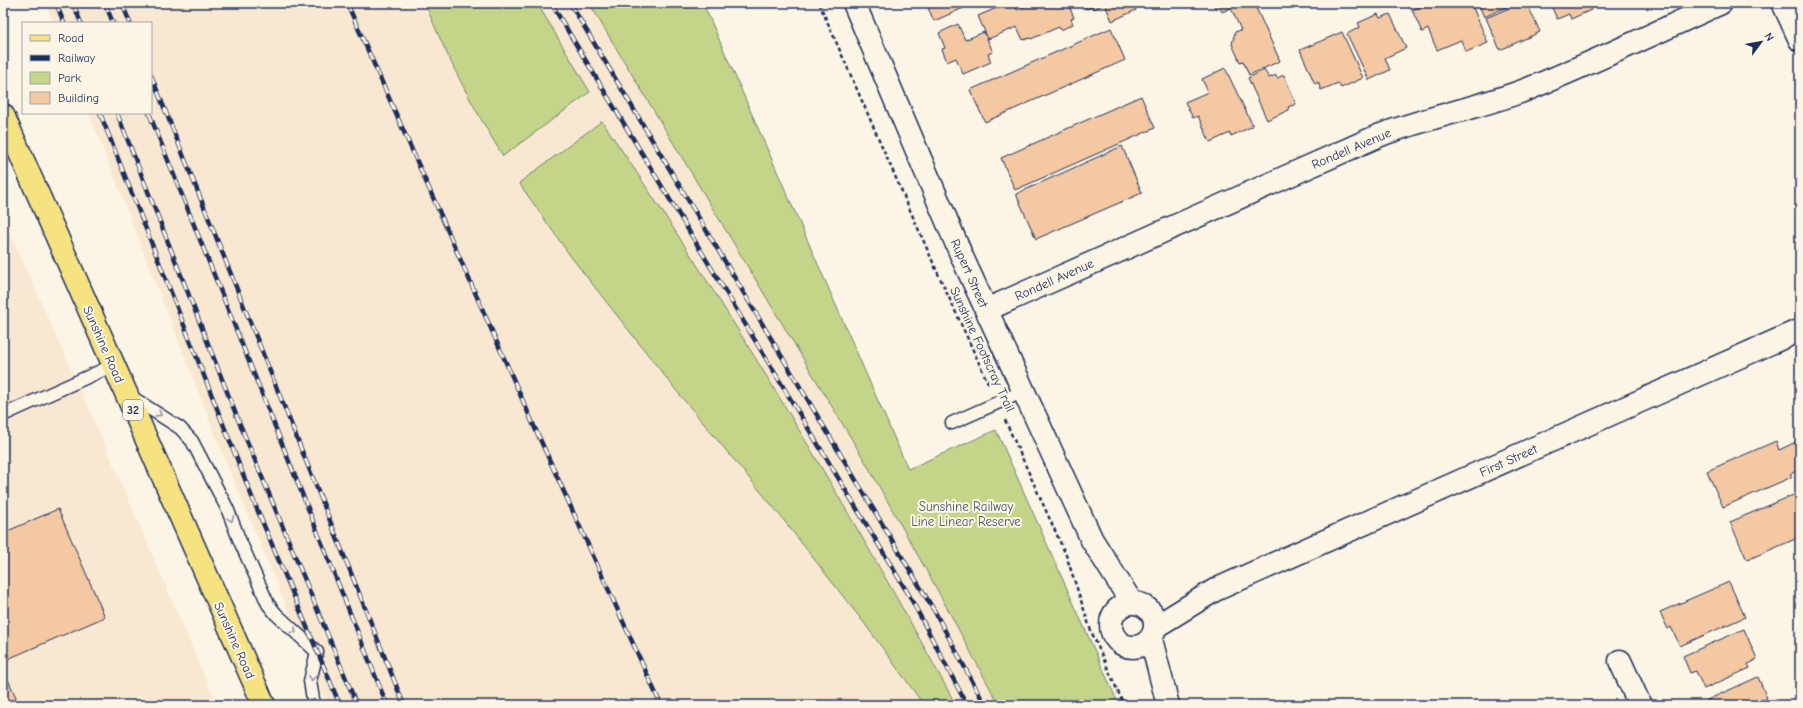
<svg xmlns="http://www.w3.org/2000/svg" width="1803" height="708" font-family="'Comic Neue',sans-serif">
<style>
.built{fill:#f9e8d1}
.green{fill:#c4d58a;stroke:#708274}
.building{fill:#f3c8a2;stroke:#1b2f5e}
.lines{fill:none;stroke-linecap:round;stroke-linejoin:round}
.lane-casing{stroke:#1b2f5e;stroke-width:15}
.street-casing{stroke:#1b2f5e;stroke-width:25}
.secondary-casing{stroke:#1b2f5e;stroke-width:25}
.primary-casing{stroke:#1b2f5e;stroke-width:25}
.path{stroke:#1b2f5e;stroke-width:2.5;stroke-dasharray:4 3;stroke-linecap:butt}
.lane{stroke:#fcf5e5;stroke-width:12}
.street{stroke:#fcf5e5;stroke-width:22}
.secondary{stroke:#fcf5e5;stroke-width:22}
.primary{stroke:#f6e281;stroke-width:22}
.rail-casing{stroke:#1b2f5e;stroke-width:4.5}
.rail{stroke:#fcf5e5;stroke-width:3;stroke-dasharray:9;stroke-linecap:butt}
.oneway{stroke:#8c92a2}
.labels{text-anchor:middle;stroke-width:4;stroke-linejoin:round;paint-order:stroke}
.shield{fill:#fcf5e5;stroke:#5e6a86;stroke-width:1}
.shield-label{font-size:12px;font-weight:bold;fill:#1b2f5e}
.street-label{font-size:13px;fill:#1b2f5e;stroke:#fcf5e5}
.park-label{font-size:13px;fill:#455869;stroke:#fcf5e5}
</style>
<rect width="100%" height="100%" fill="#fcf5e5"/>
<filter id="ink" filterUnits="userSpaceOnUse"><feTurbulence type="fractalNoise" baseFrequency=".025" numOctaves="2"/><feDisplacementMap in="SourceGraphic" scale="8" xChannelSelector="R" yChannelSelector="G"/><feConvolveMatrix kernelMatrix="1 2 1 2 8 2 1 2 1" color-interpolation-filters="sRGB"/></filter>
<g filter="url(#ink)">
<path class="built" d="M45,3h544l277,460 73,130 60,112h-671l-102,-242 -137,-350h62v-90h-98z
M3,217l97,216 117,272h-214z"/>
<path class="green" d="M425,3h112l53,89 -87,64c-30,-48 -57,-100 -78,-153z
M589,3h114l205,466 88,-39 123,275h-120l-60,-112 -73,-130z
M602,121c128,188 245,384 354,584h-32l-60,-82 -89,-114 -96,-115 -108,-137 -52,-74z"/>
<path class="building" d="M926,3h49l-41,18z
M1008,3h6l3,7 15,-7h36l6,15 -3,1 2,5 -12,6 -2,-3 -28,12 -1,-1 -7,2 -6,-13 -29,12 -10,-23z
M1083,3h50l3,7 -24,11 -7,-17 -12,5 -1,-2 -6,2z
M1213,3h41l26,58 -31,14 -6,-14 -3,1 -8,-18 3,-12 6,-2 -10,-22 -9,4 -3,-6 -4,2z
M1430,3h41l17,40 -22,9 -5,-12 -24,10 -9,-21 -6,3 -10,-22z
M1478,3h37l-31,14z
M1521,3h6l13,29 -40,18 -14,-32z
M1550,3h38l3,7 -20,9 -2,-5 -12,5z
M1378,14l2,4 10,-4 16,34 -21,10 5,12 -21,10 -22,-46 13,-7 -2,-4z
M958,24l7,16 19,-8 9,20 -5,2 3,8 -28,12 -7,-16 -9,4 -5,-13 3,-1 -6,-15z
M1111,28l14,32 -140,62 -15,-32z
M1342,32l21,46 -22,10 -3,-5 -17,7 -3,-8 -3,2 -15,-34z
M1225,68l28,58 -22,10 -1,-3 -20,9 -12,-26 -5,2 -8,-16 23,-10 -6,-13z
M1264,70l5,8 7,-3 1,3 7,-3 12,29 -8,3 1,3 -22,10 -19,-42z
M1141,96l14,32 -140,62 -14,-32z
M1122,146l20,47 -106,46 -20,-45z
M1800,440v30l-10,4 2,3 -69,30 -16,-36 69,-30 3,9z
M1798,493l2,1v43l-53,23 -17,-38z
M58,509l47,108 -102,44v-128z
M1729,582l16,35 -65,29 -9,-19 -3,2 -8,-17z
M1744,629l13,30 -9,5 2,4 -46,21 -8,-18 -6,2 -7,-17z
M3,669l12,26 4,10h-16z
M1758,677l9,21 -5,3 2,4h-55l-2,-5z"/>
<g class="lines">
<g class="lane-casing">
<path id="lane" d="M130,396l50,32 12,13 35,67 12,31 29,65 8,10 41,38 -7,29 4,24
M3,415l111,-50
M952,423l72,-32"/>
</g>
<g class="street-casing">
<path id="street" d="M854,3l109,256 129,281 40,63
M986,310l392,-174c49,-19 101,-28 150,-47 65,-26 129,-57 193,-86
M1111 625a22 22 0 1 1 44 0a22 22 0 1 1-44 0Z
M1155,627l60,-37 585,-260
M1151,639l17,66
M1620,661l20,44"/>
</g>
<g class="secondary-casing">
<path id="secondary" d="M1783,3l17,37"/>
</g>
<g class="primary-casing">
<path id="primary" d="M3,115l261,590"/>
</g>
<path class="path" d="M819,3l116,264 54,118
M1005,420l61,135 25,76 33,74"/>
<use href="#lane" class="lane"/>
<use href="#street" class="street"/>
<use href="#secondary" class="secondary"/>
<use href="#primary" class="primary"/>
<g class="rail-casing">
<path id="rail" d="M56,3l8,20
M73,3l8,20
M105,3l8,20
M122,3l8,20
M347,3l187,423 127,279
M551,3l358,592 58,110
M570,3l365,609 50,93
M151,75l253,630
M100,113l154,389 86,203
M117,113l120,304 120,288
M149,113l238,592"/>
</g>
<use href="#rail" class="rail"/>
</g>
<defs><path id="oneway-chevron" d="M-2-3.5L2.5 0L-2 3.5" fill="none" stroke-width="1.6" stroke-linecap="round" stroke-linejoin="round"/></defs>
<g class="oneway">
<use href="#oneway-chevron" transform="translate(159 414) rotate(33)"/>
<use href="#oneway-chevron" transform="translate(231 519) rotate(69)"/>
<use href="#oneway-chevron" transform="translate(294 631) rotate(43)"/>
<use href="#oneway-chevron" transform="translate(312 678) rotate(97)"/>
</g>
</g>
<g class="labels">
<rect class="shield" x="123" y="400" width="20" height="20" rx="3"/>
<g class="shield-label">
<text x="133" y="414">32</text>
</g>
<g class="street-label">
<text transform="translate(1351 148) rotate(-23)" y="5">Rondell Avenue</text>
<text transform="translate(970 273) rotate(66)" y="5">Rupert Street</text>
<text transform="translate(1054 279) rotate(-24)" y="5">Rondell Avenue</text>
<text transform="translate(104 344) rotate(66)" y="5">Sunshine Road</text>
<text transform="translate(983 349) rotate(65)" y="5">Sunshine Footscray Trail</text>
<text transform="translate(1508 460) rotate(-24)" y="5">First Street</text>
<text transform="translate(235 640) rotate(66)" y="5">Sunshine Road</text>
</g>
<g class="park-label">
<text x="966" y="511">Sunshine Railway<tspan x="966" dy="15">Line Linear Reserve</tspan></text>
</g>
</g>
<rect width="1803" height="708" fill="none" stroke="#fcf5e5" stroke-width="16"/>
<rect x="8" y="8" width="1787" height="692" fill="none" stroke="#1b2f5e" stroke-width="1.5" filter="url(#ink)"/>
<rect x="22" y="22" width="130" height="92" fill="#fcf5e5" stroke="#a2a6af"/>
<rect x="30" y="35" width="20" height="6" fill="#f6e281" stroke="#a2a6af"/>
<text x="58" y="42" font-size="12" fill="#1b2f5e">Road</text>
<rect x="30" y="55" width="20" height="6" fill="#1b2f5e" stroke="#a2a6af"/>
<text x="58" y="62" font-size="12" fill="#1b2f5e">Railway</text>
<rect x="30" y="72" width="20" height="12" fill="#c4d58a" stroke="#a2a6af"/>
<text x="58" y="82" font-size="12" fill="#1b2f5e">Park</text>
<rect x="30" y="92" width="20" height="12" fill="#f3c8a2" stroke="#a2a6af"/>
<text x="58" y="102" font-size="12" fill="#1b2f5e">Building</text>
<g transform="translate(1761 42) rotate(58)" stroke="#fcf5e5" stroke-width="3" paint-order="stroke">
<path d="M0-3L7 15L0 10L-7 15Z" fill="#1b2f5e"/>
<text y="-6" font-size="11" font-weight="bold" text-anchor="middle" fill="#1b2f5e">N</text>
</g>
</svg>
